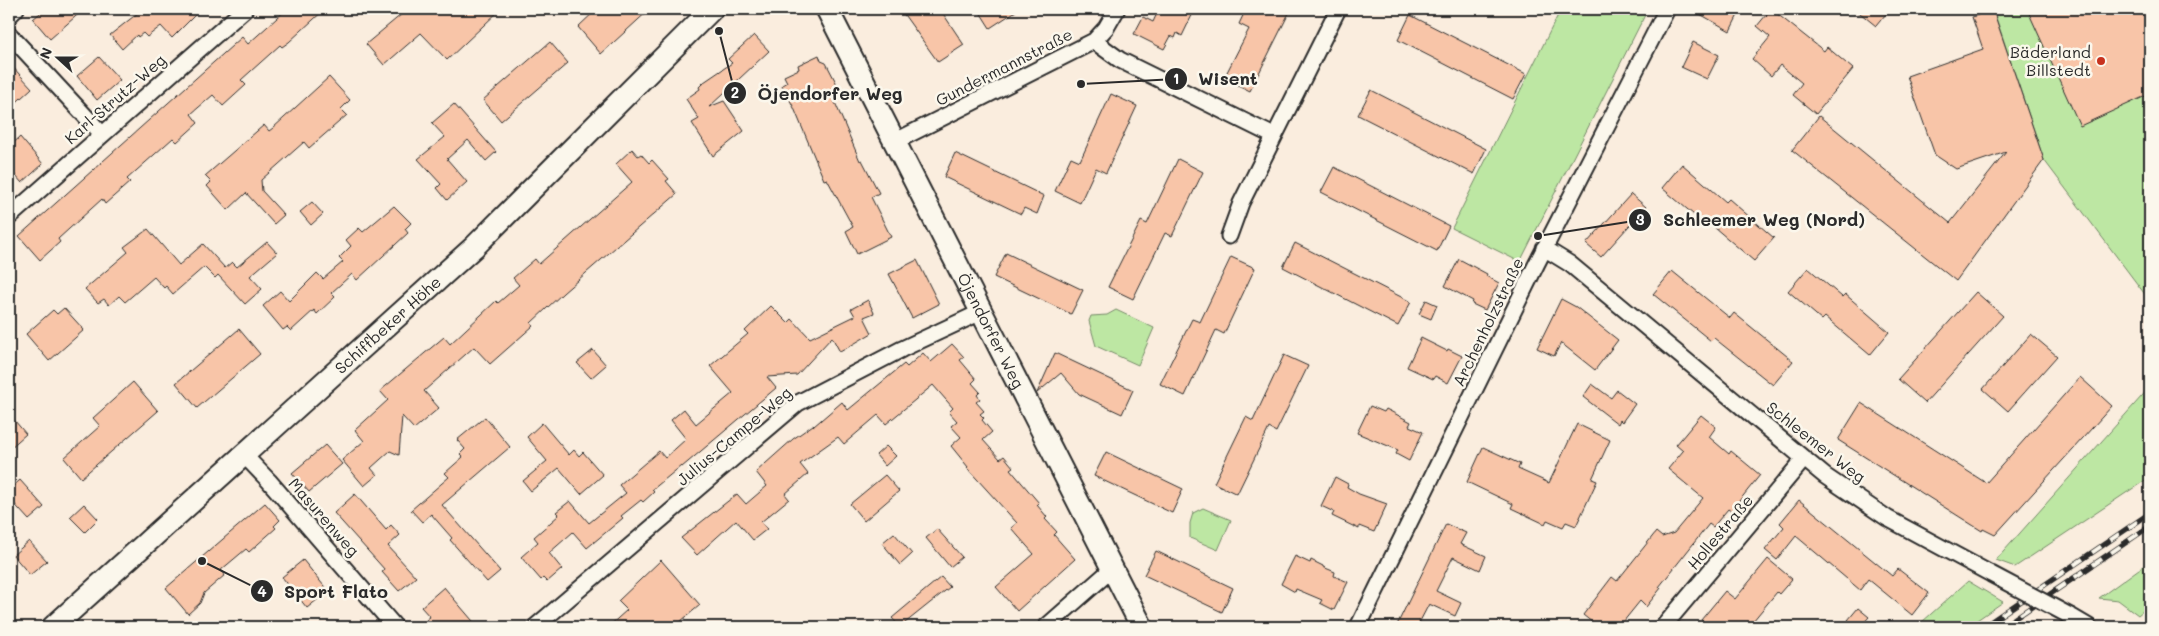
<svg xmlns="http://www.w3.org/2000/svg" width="2159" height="636" font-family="Mali,sans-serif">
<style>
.green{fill:#bde7a3;stroke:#748967}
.building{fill:#f8c5a8;stroke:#2b2b2b}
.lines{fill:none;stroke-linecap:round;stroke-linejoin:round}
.street-casing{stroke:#2b2b2b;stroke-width:19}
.secondary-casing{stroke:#2b2b2b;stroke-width:25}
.street{stroke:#fbf7ec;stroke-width:15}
.secondary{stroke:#fbf7ec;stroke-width:21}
.rail-casing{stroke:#2b2b2b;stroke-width:5.5}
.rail{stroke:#fbf7ec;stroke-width:4;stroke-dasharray:11;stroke-linecap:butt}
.street-bridge-casing{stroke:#2b2b2b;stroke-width:19;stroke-linecap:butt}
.street-bridge{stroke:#fbf7ec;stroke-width:15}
.poi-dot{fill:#c8321e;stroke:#fbf7ec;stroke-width:2}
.labels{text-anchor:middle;stroke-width:5;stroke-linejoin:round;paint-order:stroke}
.poi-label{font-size:16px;fill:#2b2b2b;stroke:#fbf7ec;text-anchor:end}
.street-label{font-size:16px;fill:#2b2b2b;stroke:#fbf7ec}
.leader{fill:none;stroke:#2b2b2b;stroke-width:2}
.callout-dot{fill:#2b2b2b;stroke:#fbf7ec;stroke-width:2}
.mark-label{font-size:15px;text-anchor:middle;font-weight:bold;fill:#fff}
.callout-label{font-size:18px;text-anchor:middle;font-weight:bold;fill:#2b2b2b;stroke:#fbf7ec;stroke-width:5;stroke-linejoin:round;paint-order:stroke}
</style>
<rect width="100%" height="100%" fill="#faedde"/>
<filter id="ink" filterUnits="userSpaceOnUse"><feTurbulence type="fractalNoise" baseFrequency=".02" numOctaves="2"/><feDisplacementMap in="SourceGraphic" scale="10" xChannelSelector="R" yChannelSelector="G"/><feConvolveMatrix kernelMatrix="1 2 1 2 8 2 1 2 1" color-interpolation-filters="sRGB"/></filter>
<g filter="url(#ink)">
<path class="green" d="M1561,9h87l-128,253 -68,-34z
M1993,9h157v292l-106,-141z
M1116,310l38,18 -16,37 -42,-19 -7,-25 2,-5 16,-1z
M2150,387v90l-135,90 -19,-7z
M1203,508l28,12 -13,30 -28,-12v-15l3,-10z
M2150,561v44l-12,10 -20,-15 -19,-2z
M1968,581l35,21 -36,25h-54l9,-5z"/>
<path class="building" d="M45,9h39l-34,30 -17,-20z
M143,9h58l-29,29 -11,-12 -14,11 -4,-4 -5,4 -1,-2 -15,14 -12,-14z
M287,9h38l-36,33 -7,5 -2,-2 -39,35 5,5 -23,21 -10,-11 -22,19 7,9 -21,19 -4,-4 -46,41 3,3 -25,22 -3,-5 -44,40 2,3 -20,18 -21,-24 223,-199 6,7z
M408,9h93l-54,51 -26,-27 -37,32 -18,-21z
M597,9h53l-49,45 -23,-27z
M900,9h40l24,36 -26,17z
M978,9h41l-29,19z
M1159,9h36l-13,27 -5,-3 -2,5 -4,-2 -7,13 -30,-15 9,-17 10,5z
M1246,9h45l-41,82 -26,-13 25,-49 -10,-5z
M1691,9h50l-11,22z
M1771,9l53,42 3,-4 26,22 -37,45 -23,-19 9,-12 -22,-18 -9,11 -19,-17 18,-22 -13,-11z
M1855,9h35l-14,17z
M2027,9h114l9,20v65l-70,32z
M1993,10l51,150 -88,121 -164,-131 27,-34 131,107 56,-71 -50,17 -21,-14 -28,-79 76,-27 -11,-32z
M1410,15l116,59 -13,25 -115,-59z
M754,35l15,16 -60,56 15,-6 20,30 -31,25 -21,-33 7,-4 -13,-20 14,-10 -1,-2 5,-5 28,-19 -4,-4z
M550,42l18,21 -67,58 -18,-21z
M1693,42l26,13 -12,24 -26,-12z
M819,55l2,6 5,2 13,25 -2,3 2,6 -5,3 26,61 2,-1 17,33 -8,4 20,40 -34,17 -11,-23 7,-4 -26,-48 -3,1 -30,-72 -12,-23 5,-3 -3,-6 15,-7 -1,-4z
M99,57l21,23 -23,20 -20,-24z
M9,63l23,25 -23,21z
M329,77l21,23 -9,9 6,6 -38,33 -5,-6 -43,38 1,11 22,24 -10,9 -28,-31 -18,17 -21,-24 4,-4 -6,-6 59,-51 5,6 4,-3z
M1371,90l115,59 -12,25 -116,-59z
M1111,94l26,12 -31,67 -10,-5 -16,35 -25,-12 16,-34 9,4z
M454,104l42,48 -10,9 -18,-21 -21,19 20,23 -20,18 -10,-12 4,-4 -23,-25 27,-22 -13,-14z
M20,137l23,27 -21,19 -13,-15v-21z
M632,149l6,7 3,-2 8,9 3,-3 17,19 -3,2 11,13 -114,99 -32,30 2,3 -43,38 -16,-17 -50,44 15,17 -25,21 -12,-13 -3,39 -9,-4 -19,17 6,7 -13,11 -22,-26 22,-19 -9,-11 33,-30 -8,-9 64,-54 6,7 46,-43 2,2 21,-18 -6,-7 22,-19 4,5 93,-82 -16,-18z
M955,153l89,43 -7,18 -13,-6 -3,6 -77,-37z
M1178,159l25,13 -31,64 -7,-3 -32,66 -25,-12 33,-66 6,3z
M1682,164l44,38 3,-3 45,39 -20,23 -46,-39 -2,3 -44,-37z
M1334,167l115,59 -12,25 -116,-59z
M1631,194l15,13 -45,50 -15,-13z
M312,202l11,12 -12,11 -11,-13z
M394,206l17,17 -6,6 3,4 -51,47 -5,-6 -21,19 4,4 -18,17 -3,-4 -23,21 -4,-4 -4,3 -20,-24 17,-15 9,10 28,-28 6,6 20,-17 -4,-4 12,-12 -5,-6 13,-12 4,4z
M148,229l31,36 24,-21 22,24 7,-6 5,5 30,-25 10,11 -27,23 12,13 -17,15 -27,-29 -3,3 -11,-11 -31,27 -7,-8 -2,2 -10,-11 -29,25 -6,-6 -10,9 -5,-6 -6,4 -13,-14 43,-37 -4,-5z
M1295,243l116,59 -13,24 -115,-59z
M1006,253l77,37 -12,24 -77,-37z
M1231,257l24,11 -31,66 -8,-4 -31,66 -25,-12 32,-65 8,3z
M1459,259l28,15 -1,2 13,7 -14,27 -13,-6 1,-3 -28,-15z
M917,260l22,44 -27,14 -23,-44z
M1808,268l34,29 3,-3 44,38 -19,23 -45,-38 -3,3 -34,-29z
M1672,271l58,47 4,-5 59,48 -20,24 -59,-47 -3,3 -58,-47z
M1976,292l27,24 -78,87 -27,-24z
M1561,299l15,8 42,33 -23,30 -34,-27 -7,13 -17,-8z
M868,300l6,13 -10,4 8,16 -32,19 -8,-15 -35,38 -30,2 9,11 -94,79 -1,-1 -29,24 2,2 -11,10 -2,-2 -20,16 2,2 -36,30 -14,-16 -24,21 13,16 -15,13 -4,-4 -2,2 -20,-23 17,-15 -4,-5 25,-22 -3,-3 14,-11 19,22 37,-30 -7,-8 40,-34 6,7 21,-19 -15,-19 13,-11 12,15 37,-31 -23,-27 38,-32 -3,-3 26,-25 17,17 4,-4 18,19 45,-22 -4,-7z
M1426,300l11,5 -6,14 -12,-5z
M64,308l20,22 -35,31 -23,-27 27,-24 4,4z
M239,329l21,25 -63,54 -21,-25z
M2031,334l26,22 -49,55 -25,-22z
M1421,338l26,13 1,-2 14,7 -14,27 -13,-7 -2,3 -26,-12z
M952,344l12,13 -4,3 16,19 -4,4 8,9 -3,3 3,4 -4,3 8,9 -4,3 4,4 -2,2 10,12 -9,8 17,19 4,-3 9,11 -3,2 29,34 -2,2 10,12 -2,2 12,13 -3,3 21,24 -58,52 -21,-24 38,-33 -23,-26 6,-5 -50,-55 1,-1 -17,-21 10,-9 -10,-11 6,-5 -8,-9 4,-4 -20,-23 -47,39 -8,-9 -34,29 -6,-7 -38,27 8,10 -23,20 4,5 -28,23 6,7 -14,11 -17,-20 -39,35 -16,-17 56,-44 9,10 21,-18 -11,-14 37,-33 20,-14 1,1 28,-24 6,8 56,-46 3,3 16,-14 8,9z
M593,350l13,15 -15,13 -14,-15z
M1055,353l78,37 -11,24 -43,-20 -18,-21 -24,20z
M1284,355l24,11 -32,66 -7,-4 -32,66 -23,-11 32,-66 7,4z
M2080,377l32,29 -117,129 -12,-6 -1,2 -144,-91 23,-37 125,80z
M133,382l25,29 -77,67 -17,-20 36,-32 -7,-8z
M1592,384l19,14 6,-8 18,14 -13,18 -2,-2 -2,4 -35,-27z
M1370,406l14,6 2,-3 25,13 -2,4 14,6 -14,29 -13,-7 2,-4 -41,-17z
M9,414l17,20 -17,15z
M1701,415l15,12 -7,10 20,17 2,-3 29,24 -29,36 -3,-2 -15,18 -4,-3 -50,63 2,1 -15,19 -6,-6 -21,26h-21l-15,-12 29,-38 5,4 39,-49 6,5 12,-4 29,-35 -35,-29 15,-18 -7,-6z
M485,417l25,30 -68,58 58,66 -13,11 -37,-42 2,-2 -21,-24 -9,8 -11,-12 38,-33 -4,-4 18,-16 -3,-3 5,-5 -8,-9z
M542,423l27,32 5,-5 5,6 4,-4 20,23 -22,19 -22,-26 -28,23 -8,-10 24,-20 -20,-24z
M1577,424l33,16 -18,39 5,2 -21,45 -10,-4 -3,5 -16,-7 -2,4 -34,-16 2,-4 -46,-22 16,-35 37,17 -2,5 31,14z
M325,445l17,19 -33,28 -17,-19z
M886,446l10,10 -11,10 -9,-11z
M1106,452l77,37 -11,24 -78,-37z
M885,475l14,16 -35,30 -14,-17z
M1335,477l13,7 -1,3 12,7 28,10 -13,28 -15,-6v3l-27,-13 2,-4 -13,-6z
M20,480l24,27 -15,13 -20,-22v-8z
M355,494l31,36 5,-5 9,10 -12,11 28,31 -17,14 -17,-19 3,-2 -51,-57z
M1799,500l93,76 6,-7 31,24 -17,22 -44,-36 -8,11 -64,-54 -19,24 -12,-10 19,-23 -4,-4z
M265,503l15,17 -6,6 2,2 -27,24 -3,-3 -25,21 4,5 -21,18 -4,10 -12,11 -22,-26z
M84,504l14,15 -13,13 -15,-15z
M1446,524l20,9 -6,11 26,12 -6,14 -27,-13 -17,34 25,12 -6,13 -26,-12 -12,23h-21z
M937,529l25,28 -12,10 -24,-29z
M894,533l18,21 -12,11 -18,-22z
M29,541l18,20 -17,14 -17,-20z
M1156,551l77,37 -11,24 -78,-37z
M1295,556l15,7 1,-3 12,6v1l12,5 -1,4 14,6 -14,28 -14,-7 2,-3 -26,-11 -1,3 -14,-8z
M1768,559l24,20 -13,15 -2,-2 -29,35h-38l-9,-7 24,-29 10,8z
M303,560l25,31 -21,17 -25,-31z
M661,560l39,45 -26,22h-66l19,-17 -9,-9z
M941,577l9,10 -50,40 -8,-9z
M444,587l10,12 24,28h-45l-7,-7 4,-3 -9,-10z
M1858,608l11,9 -9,10h-4l-8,-7z"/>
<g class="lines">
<g class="street-casing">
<path id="street" d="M9,16l7,-7
M9,34l93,100
M1094,41l26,19 154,76
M894,142l200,-101 12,-13 11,-19
M9,217l236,-208
M1229,236l12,-33 97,-194
M1544,248l26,16 255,212 62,42 104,56
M244,455l25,26 126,146
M2072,617l17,10
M535,627l263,-224 104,-54 79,-37
M1046,627l66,-58
M1358,627l179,-364 130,-254
M1663,627l141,-168"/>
</g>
<g class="secondary-casing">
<g id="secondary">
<path id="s1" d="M827,9l315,618"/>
<path id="s2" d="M53,627l421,-380 238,-238"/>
</g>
</g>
<use href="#street" class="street"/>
<use href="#secondary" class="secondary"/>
<g class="rail-casing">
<path id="rail" d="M1983,627l167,-114
M2002,627l148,-101"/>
</g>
<use href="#rail" class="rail"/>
<g class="street-bridge-casing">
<path id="street-bridge" d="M1991,574l81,43"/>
</g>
<use href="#street-bridge" class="street-bridge"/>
</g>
</g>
<circle class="poi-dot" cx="2101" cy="61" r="5"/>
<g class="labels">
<g class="poi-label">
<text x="2091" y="58">Bäderland<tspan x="2091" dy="18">Billstedt</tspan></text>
</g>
<g class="street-label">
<text transform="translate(1004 67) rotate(-27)" y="6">Gundermannstraße</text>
<text transform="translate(115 99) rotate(-41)" y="6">Karl-Strutz-Weg</text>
<text transform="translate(1488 322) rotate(-64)" y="6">Archenholzstraße</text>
<text dy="6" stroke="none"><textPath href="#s2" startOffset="451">Schiffbeker Höhe</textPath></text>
<text dy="6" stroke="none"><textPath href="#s1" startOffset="361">Öjendorfer Weg</textPath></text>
<text transform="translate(734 436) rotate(-40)" y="6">Julius-Campe-Weg</text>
<text transform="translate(1816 442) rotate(38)" y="6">Schleemer Weg</text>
<text transform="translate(324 517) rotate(49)" y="6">Masurenweg</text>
<text transform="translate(1720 532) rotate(-50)" y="6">Hollestraße</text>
</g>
</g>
<path class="leader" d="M1081 84L1176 79M719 31L735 93M1538 236L1640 220M202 561L262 591"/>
<g class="callout-dot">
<circle cx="1081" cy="84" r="5"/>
<circle cx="719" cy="31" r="5"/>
<circle cx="1538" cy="236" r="5"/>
<circle cx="202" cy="561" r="5"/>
<circle cx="1176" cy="79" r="12"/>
<circle cx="735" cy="93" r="12"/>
<circle cx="1640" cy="220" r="12"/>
<circle cx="262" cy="591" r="12"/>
</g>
<g class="mark-label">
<text x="1176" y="84">1</text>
<text x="735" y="98">2</text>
<text x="1640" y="225">3</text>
<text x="262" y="597">4</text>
</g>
<g class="callout-label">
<text x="1228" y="85">Wisent</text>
<text x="830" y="100">Öjendorfer Weg</text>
<text x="1764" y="226">Schleemer Weg (Nord)</text>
<text x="336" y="598">Sport Flato</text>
</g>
<rect width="2159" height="636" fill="none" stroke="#fbf7ec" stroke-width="30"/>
<rect x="15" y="15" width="2129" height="606" fill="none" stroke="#2b2b2b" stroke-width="2" filter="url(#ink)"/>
<g transform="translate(58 58) rotate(291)" stroke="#fbf7ec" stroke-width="4" paint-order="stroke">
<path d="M0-4L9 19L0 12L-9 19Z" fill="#2b2b2b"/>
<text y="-8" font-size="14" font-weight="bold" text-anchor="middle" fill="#2b2b2b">N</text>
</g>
</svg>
